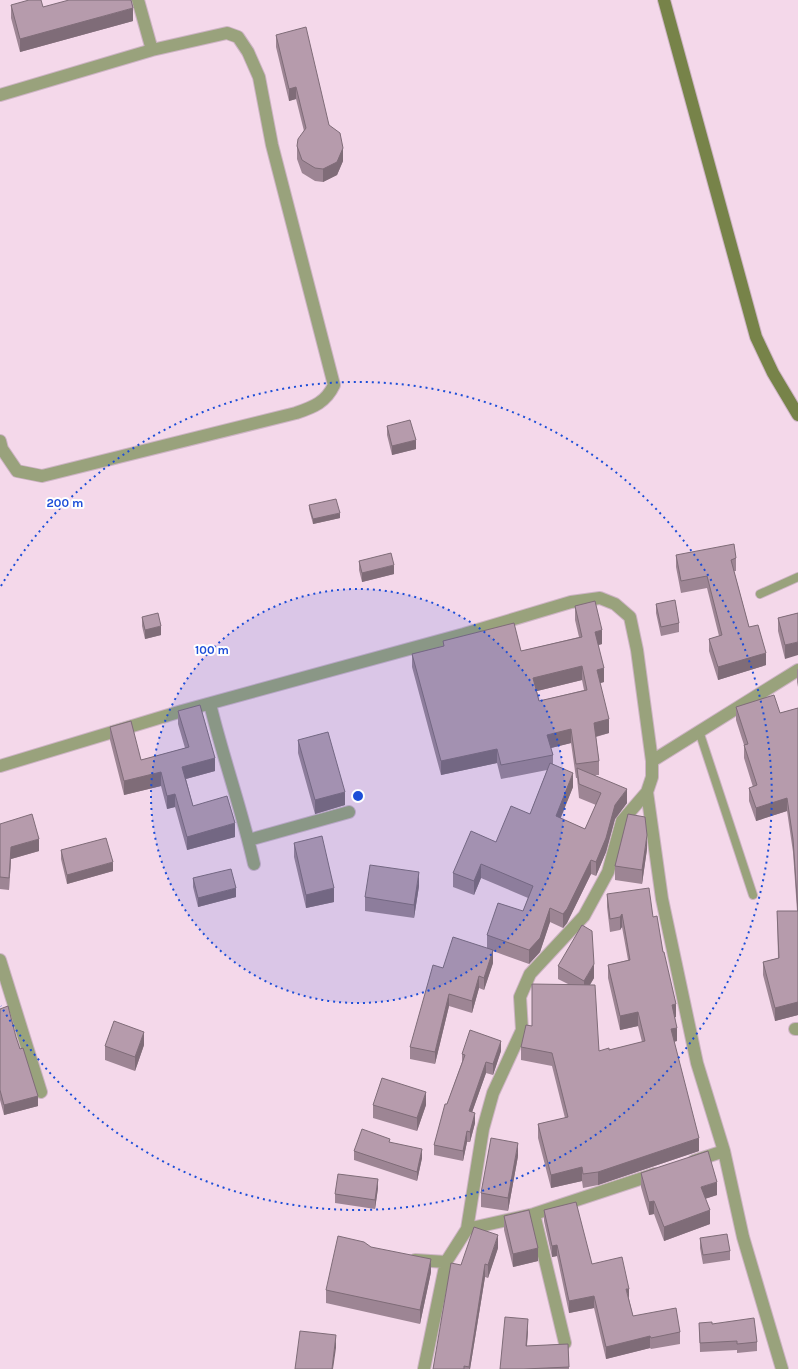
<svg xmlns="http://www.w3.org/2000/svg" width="798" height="1369" font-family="Karla,sans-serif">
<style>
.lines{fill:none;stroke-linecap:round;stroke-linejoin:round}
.lane-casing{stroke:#cdb4c4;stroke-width:10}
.street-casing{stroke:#cdb4c4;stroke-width:14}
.secondary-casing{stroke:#cdb4c4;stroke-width:14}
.lane{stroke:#99a27c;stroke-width:8}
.street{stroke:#99a27c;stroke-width:12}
.secondary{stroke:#778349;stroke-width:12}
.wall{fill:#9d8594;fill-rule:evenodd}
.shaded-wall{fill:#7f6c78}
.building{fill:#b69bac;stroke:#7f6c78;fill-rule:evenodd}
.ring{fill:none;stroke:#1d4ed8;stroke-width:2;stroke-dasharray:2 4}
.centre{fill:#1d4ed8;stroke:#fff;stroke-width:2}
.ring-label{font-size:12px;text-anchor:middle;font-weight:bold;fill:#1d4ed8;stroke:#fff;stroke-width:4;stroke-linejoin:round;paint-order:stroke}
</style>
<rect width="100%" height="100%" fill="#f4d8ea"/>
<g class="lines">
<g class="lane-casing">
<path id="lane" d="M760,594l38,-17
M699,731l54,164"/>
</g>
<g class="street-casing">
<path id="street" d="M138,0l14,50
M0,95l152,-45 75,-17 11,4 10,15 11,25 13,68 62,240c-8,17 -20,22 -38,28l-254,63 -25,-5 -15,-22 -2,-8
M210,704c13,54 32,106 44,160
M0,766l182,-55 282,-77 107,-32 29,-4 15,6 15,13 7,33 15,111
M249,840l100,-28
M0,960l41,132
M795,1029h3
M694,1161l30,-10
M534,1214l31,129
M467,1229l67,-15 121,-40
M415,1260l31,2
M424,1369l22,-107 21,-33 16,-100 10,-36 29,-63 -2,-33 10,-23 54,-58 24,-44 14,-51 25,-29
M782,1369l-39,-132 -19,-86 -27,-88 -35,-164 -15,-107 5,-15v-16l146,-91"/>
</g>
<g class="secondary-casing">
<path id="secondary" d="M664,0l92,337 17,36 25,42"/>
</g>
<use href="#lane" class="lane"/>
<use href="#street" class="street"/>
<use href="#secondary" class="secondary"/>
</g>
<path class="wall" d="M11,5l122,16 -113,31 -9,-34z
M276,35l53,90 14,36 -6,14 -14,7 -8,-1 -13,-8 -5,-14v-13l7,-15 -8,-32 -7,2 -13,-54z
M387,426l29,23 -24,6 -5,-20z
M309,505l31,13 -27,6 -4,-15z
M676,555l60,3v13h-2l15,56 17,38 -48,15 -9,-29v-12l10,-3 -12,-48 -26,5 -5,-26z
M359,561l35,13 -32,8 -3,-12z
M656,604l23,19v9l-18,4 -5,-23z
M575,606l27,38 -4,1 6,37 -4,1 9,50 -13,4 3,24v14h-4l32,28 -12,16 -9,33 -10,24 -5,-2 -24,49 -4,5 -13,-6 -10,30 -11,12 -36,-13v12l-9,27 -5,-2 -7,25 -23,-7 -14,58 -25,-5v-12l33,-79 44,-19v-14l36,-24 5,-13 -47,-20 -7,17 -21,-8v-14l43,-31 34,-28 17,-44 -46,9 -4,-16 -56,12 -29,-108v-13l31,-8v-5l78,10 58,-14 -4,-17zM582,680l2,10 -45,11 -2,-10zM571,743l5,35h1l2,20 17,7 -11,24 -25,-11 13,-31 -20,-23v-9l-2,-7z
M798,613l-13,46 -7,-28v-13z
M142,617l19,18 -16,4 -3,-13z
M797,669h1v18l-1,-5z
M736,707l44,6 18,-5v307l-23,6 -12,-46v-13l15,-4 -1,-47h20l-4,-59 -6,-41 -31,10 -7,-20v-13l4,-1 -9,-29v-13l-8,-25z
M178,711l37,60 -29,8 7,27 42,31 -48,13 -12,-43 -8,2 -6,-23 -37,9 -14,-55v-13l31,33 44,-12 -7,-24z
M298,740l47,65 -30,9 -17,-61z
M0,824l39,27 -28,8 -2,31 -9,-1z
M294,843l40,59 -28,6 -12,-51z
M647,849l-5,35 -27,-4v-14z
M61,850l52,21 -46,13 -6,-25z
M193,878l43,19 -38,10 -5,-20z
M419,886l-5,32 -49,-7v-14z
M607,894l46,23 10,35 13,65h-1l2,24 -3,1 25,109 -101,34 -15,3 -1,-7 -31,7 -13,-50v-14l27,-6 -13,-52 -31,-6v-13l11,-21 36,-42 -10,-5v-13l36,12 -4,7 9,66 10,-1 33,-8 -4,-16 -18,4 -12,-52v-13l20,-5 -6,-33 -2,3 -10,2 -3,-25z
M0,1009l16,28 22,69 -34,9 -4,-15z
M144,1045l-9,26 -30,-11v-14z
M501,1051l-8,24 -7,-2 -14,39 3,11 -5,19h-3l-4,19 -29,-6v-10l13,-41 15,-42v-8z
M373,1105h53l-9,26 -44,-13z
M390,1142l32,16 -5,23 -63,-21v-9z
M518,1156l-10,55 -27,-4v-14z
M641,1173l76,22 -12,4 5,25 -46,17 -10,-27 -5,1 -8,-28z
M378,1188l-3,21 -40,-6v-9z
M544,1210l48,54 37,35 4,17 47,16v12l-29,5 -1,-1 -44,11 -12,-51 -25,5 -12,-57 -5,1 -8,-36z
M504,1216l34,45 -25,6 -9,-37z
M700,1238l30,13v9l-27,4 -3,-16z
M371,1247l60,25 -11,52 -94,-21v-13z
M498,1248l-10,30 -3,-1 -15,92h-37l28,-104z
M699,1323l13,1 45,18v9l-20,2v-3l-37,2z
M528,1330l-1,16 41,-2 1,25h-69z"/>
<path class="shaded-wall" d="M133,8v13l-113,31v-13z
M296,87v12l-7,2v-12z
M343,148v13l-6,14 -14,7v-13z
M416,440v9l-24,6v-9z
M340,513v5l-27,6v-5z
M394,565v9l-32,8v-9z
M161,626v9l-16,4v-9z
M602,630v14l-7,2v-14z
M798,642v13l-13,4v-14z
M766,653v12l-48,15v-13z
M582,666v14l-49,12v-14z
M604,668v14l-7,2v-14z
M609,719v14l-15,4v-14z
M571,729v14l-24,6v-14z
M497,749v14l-56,12v-14z
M215,758v13l-33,9v-13z
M161,772v14l-37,9v-14z
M573,773v14l-17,43v-14z
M627,789v14l-12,16 -9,33 -10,24v-14l19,-57z
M345,792v13l-30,9v-14z
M175,794v13l-8,2v-13z
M787,798v13l-31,10v-13z
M235,823v14l-48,13v-13z
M647,835v14l-5,35v-14z
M39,839v12l-28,8 -2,31 2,-43z
M591,860v14l-24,49 -4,5v-14z
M113,862v9l-46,13v-9z
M481,864v14l-7,17v-14z
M419,872v14l-5,32v-13z
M236,888v9l-38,10v-9z
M334,888v14l-28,6v-13z
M550,908v14l-10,30 -11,12v-14z
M622,914v13l-2,3v-13z
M493,950v13l-9,27v-12z
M594,964v14l-10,16v-13z
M479,976v12l-7,25v-12z
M449,994v12l-14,58v-12z
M798,1002v13l-23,6v-13z
M676,1004v13l-4,1v-13z
M638,1012v14l-18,4v-14z
M677,1028v13l-6,1v-13z
M144,1032v13l-9,26v-14z
M501,1041v10l-8,24v-11z
M486,1062v11l-17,48v-10z
M426,1092v13l-9,26v-13z
M38,1096v10l-34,9v-10z
M475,1113v10l-5,19v-10z
M467,1131v11l-4,19v-10z
M699,1138v13l-101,34v-13z
M518,1143v13l-10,55v-13z
M422,1149v9l-5,23v-9z
M582,1167v14l-31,7v-13z
M378,1179v9l-3,21v-9z
M717,1182v13l-16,5v-13z
M654,1201v13l-5,1v-13z
M710,1210v14l-46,17v-14z
M498,1235v13l-10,30v-13z
M557,1245v11l-5,1v-11z
M538,1248v13l-25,6v-13z
M431,1259v13l-11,52v-14z
M485,1264v13l-15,92h-1z
M626,1289h3v11z
M594,1296v12l-25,5v-12z
M528,1319v11l-2,27v-11z
M336,1335v13l-3,21h-1z
M650,1336v12l-44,11v-12z"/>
<path class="building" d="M29,0h12l2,7 26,-7h62l2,8 -113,31 -9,-34z
M306,27l23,98 11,8 3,15 -6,14 -14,7 -8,-1 -13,-8 -5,-14 1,-7 8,-11 -10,-41 -7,2 -13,-54z
M410,420l6,20 -24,6 -5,-20z
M336,499l4,14 -27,6 -4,-14z
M734,544l2,14 -5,2 18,67 9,-2 8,28 -48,14 -9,-28 13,-4 -15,-59 -26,5 -5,-26z
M391,553l3,12 -32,8 -3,-12z
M675,600l4,23 -18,4 -5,-23z
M595,601l7,29 -7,2 9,36 -7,2 12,49 -15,4 5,38 -23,3 -5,-35 -24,6 6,20 -52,10 -4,-16 -56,12 -29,-107 32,-8 -1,-5 71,-18 7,28 61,-14 -7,-31zM582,666l5,24 -48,11 -6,-23z
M158,613l3,13 -16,4 -3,-13z
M798,613v29l-13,3 -7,-27z
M774,695l6,18 18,-5v294l-23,6 -12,-46 16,-4 -2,-47h21l-5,-72 -6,-41 -31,10 -7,-20 8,-3 -13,-40 4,-1 -12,-37z
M200,705l15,53 -33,9 11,39 34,-10 8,27 -48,14 -12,-43 -8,2 -6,-24 -37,9 -14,-54 21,-6 10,39 48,-13 -11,-36z
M328,732l17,60 -30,8 -17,-60z
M550,763l23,10 -17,43 29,13 16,-36 -22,-9 -2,-16 50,21 -12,16 -9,33 -10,24 -5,-2 -24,49 -4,5 -13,-6 -10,30 -11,12 -42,-15 11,-32 25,8 10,-25 -52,-22 -7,17 -21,-8 18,-42 25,11 15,-36 19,8z
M32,814l7,25 -28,8 -2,31 -9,-1v-53z
M628,814l17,3 2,18 -5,35 -27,-4z
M322,836l12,52 -28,7 -12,-52z
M106,838l7,24 -46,13 -6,-25z
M370,865l49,7 -5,33 -49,-8z
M231,869l5,19 -38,10 -5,-20z
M649,888l4,29 4,-1 6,36h1l12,52 -4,1 5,23 -6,1 28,109 -101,34 -15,2 -1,-7 -31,8 -13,-51 30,-7 -16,-64 -31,-6 5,-22 6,1v-42l63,1 4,66 10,-3v2l36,-9 -7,-29 -18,4 -12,-51 22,-5 -8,-46 -2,3 -10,2 -3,-25z
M582,925l10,6 2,33 -10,17 -26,-15z
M453,937l40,13 -9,28 -5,-2 -7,25 -23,-7 -14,58 -25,-5 23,-82 10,3z
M8,1006l8,31 4,12 3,-1 15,48 -34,9 -4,-15v-81z
M114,1021l30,11 -9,25 -30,-11z
M470,1030l31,11 -8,23 -7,-2 -17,49 6,2 -5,19 -3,-1 -4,20 -29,-6 11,-41h2l18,-49 -3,-1z
M382,1078l44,14 -9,26 -44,-13z
M362,1129l28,10 -1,3 33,7 -5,23 -63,-21z
M491,1138l27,5 -10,55 -27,-5z
M708,1151l9,31 -16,5 9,23 -46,17 -10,-26 -5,1 -8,-29z
M338,1174l40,5 -3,21 -40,-6z
M576,1202l16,62 30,-7 7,32h-3l7,27 43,-8 4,24 -29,6 -1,-2 -44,11 -12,-51 -25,5 -12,-56 -5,1 -8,-36z
M529,1210l9,38 -25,6 -9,-38z
M474,1227l24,8 -10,30 -3,-1 -16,103 -5,-1v3h-31l18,-106 10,2z
M727,1234l3,17 -27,4 -3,-17z
M338,1236l26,6 7,5 60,12 -11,51 -94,-20z
M505,1317l23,2 -2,27 42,-2 1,23 -45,2h-24z
M754,1318l3,24 -20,2v-3l-37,2 -1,-20 13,-1v2z
M300,1331l36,4 -4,34h-37z"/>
<circle cx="358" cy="796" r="207" fill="#1d4ed8" fill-opacity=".12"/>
<g class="ring">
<circle cx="358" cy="796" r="207"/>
<path d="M1 586A414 414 0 1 1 1 1006"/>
</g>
<circle cx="358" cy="796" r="6" class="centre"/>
<g class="ring-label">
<text x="65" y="507">200 m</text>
<text x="212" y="654">100 m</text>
</g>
</svg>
